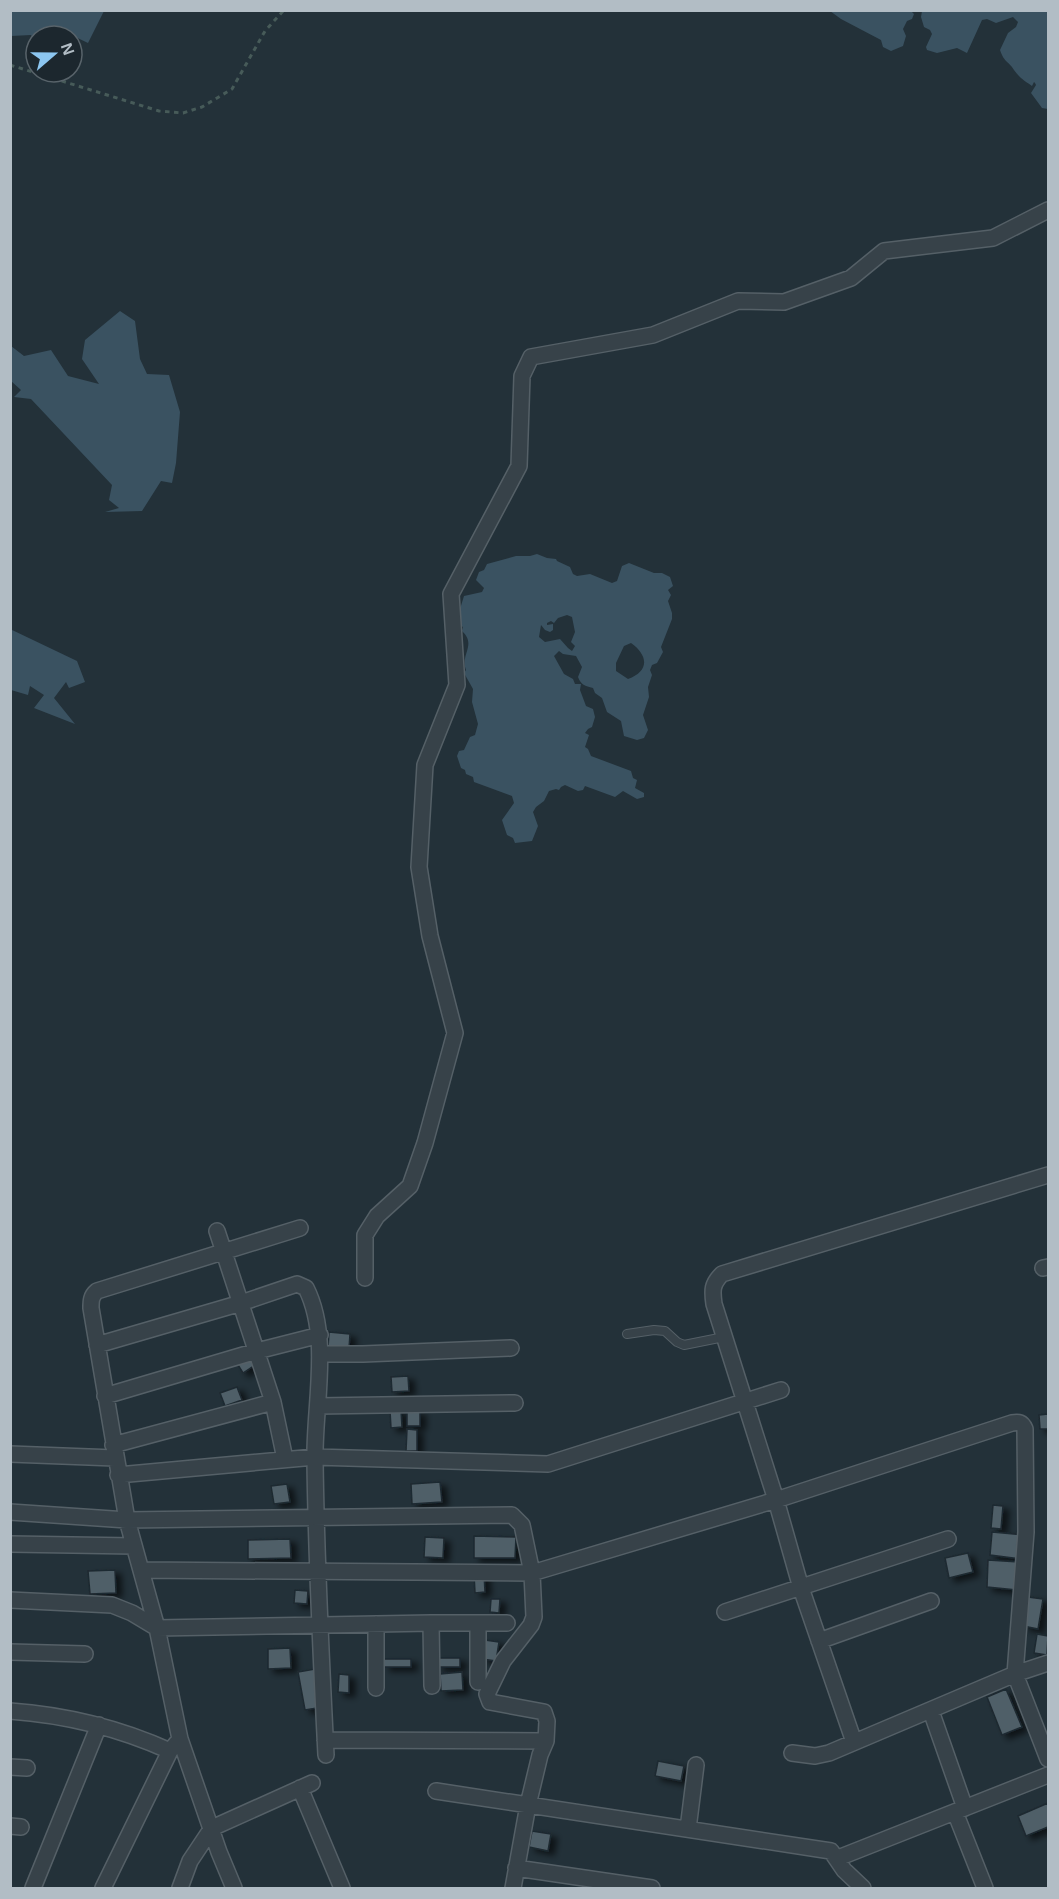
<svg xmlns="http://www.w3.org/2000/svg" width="1059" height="1899" font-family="Arial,sans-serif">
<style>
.water{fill:#3a5261;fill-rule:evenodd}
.building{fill:#4f5e67;stroke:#1e2930;stroke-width:1.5;filter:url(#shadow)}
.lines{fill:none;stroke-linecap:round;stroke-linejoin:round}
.lane-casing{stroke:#556067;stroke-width:10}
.street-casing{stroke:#556067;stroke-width:18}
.path{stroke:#475b59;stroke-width:3;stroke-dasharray:4.5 4.5;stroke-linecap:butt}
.lane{stroke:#374249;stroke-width:8}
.street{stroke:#374249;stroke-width:15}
</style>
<defs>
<filter id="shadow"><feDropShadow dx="6" dy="4" stdDeviation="3" flood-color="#0009"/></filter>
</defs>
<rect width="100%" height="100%" fill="#233139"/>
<path class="water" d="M11,10h93v1l-16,32 -23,-11c-7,6 -15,4 -24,1l-1,3h-4v8l-5,-9 -20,1z
M911,11l3,3 -2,5 -5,2 -4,8 3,7 -3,10 -12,5 -8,-4 -2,-7 -40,-21 -11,-8z
M922,11h126v98l-6,-1 -11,-15 5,-8 -1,-2 -1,-1 -2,4c-10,-7 -11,-7 -18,-16 -6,-10 -9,-6 -14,-20l8,-17 8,-6 2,-5 -5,-5 -17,6 -9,-4 -5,1 -15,33 -10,-5 -20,5 -10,-3 -1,-3 6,-13 -2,-4 -6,-3 -3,-10z
M120,311l15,10 5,38 7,15 22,1 11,37 -4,51 -4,20 -11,-2 -19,30 -37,1 14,-4 -10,-8 3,-15 -81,-86 -17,-2 7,-7 -10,-9v-35l13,10 27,-6 17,26 31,8 -17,-25 3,-19z
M537,554l10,4 9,1 1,2 13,6 3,7 4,2 13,-2 22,9 5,-2 5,-15 7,-3 25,10h8l8,4 3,9 -5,4 3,5 -3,6 4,12v6l-11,28 2,5 -6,11 -5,2 -2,5 2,5 -4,12 1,10 -6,18 5,15 -4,8 -7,2 -13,-4 -3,-15 -14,-9 -5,-14 -7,-5 -2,-5c-8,-2 -12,-3 -15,-11l4,-10 -6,-11 -13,-2 -4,-3 -5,5 10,18 9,5 2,5h6l-1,6 6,16 7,3 2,8 -3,10 -4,2 -3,4 4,2 -4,12 3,2 3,7 40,15 2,7 4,2 -2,8 9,5v4l-7,2 -14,-8 -8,6 -30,-11 -2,4 -5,1 -13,-6 -4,2 -2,3 -3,-1 -7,2 -5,10 -8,6 -3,5 5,14 -6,15 -17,2 -2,-5 -6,-3 -5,-15 12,-17 -2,-7 -38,-14 -1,-5 -7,-3 -1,-4 -4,-2 -4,-12 2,-5 5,-1 6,-13 5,-2 3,-11 -6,-22 1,-13 -9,-16 2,-3c-6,-16 11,-25 -4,-39l1,-4 -7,-5 8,-26 18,-4 2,-4 -8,-8 3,-8 5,-2 3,-6 29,-8h14zM567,615l5,2 3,15 -4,10 4,4 -3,5 -4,-3 -8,-9 -15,3 -6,-5 2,-12 4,5 5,2 3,-2v-6l-6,1v-2l4,-2 3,2 4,-5zM631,643c17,12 19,28 -3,36l-12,-8v-8l8,-17z
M10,629l67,32 8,21 -16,6 -3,-6 -12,16 21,26 -41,-16 10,-13 -14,-9 -2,9 -17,-5z"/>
<path class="building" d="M329,1332l21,2 -1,15 -21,-1z
M250,1357l5,8 -12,8 -5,-8z
M408,1376l1,15 -17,1 -1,-15z
M237,1387l5,13 -17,6 -5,-13z
M401,1410l1,17 -11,1 -1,-17z
M407,1411h13v15h-13z
M1048,1414v15h-8l-1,-14z
M407,1429l10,1v21h-11z
M440,1482l2,20 -30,2 -1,-20z
M287,1484l3,18 -16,2 -3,-18z
M993,1505l10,1 -2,23 -10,-1z
M992,1532l32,3 -3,24 -31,-4z
M474,1536l42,1 -1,21h-41z
M425,1537l19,1 -1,20 -19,-1z
M290,1539l1,19 -43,1v-19z
M968,1553l5,19 -24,6 -4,-20z
M988,1560l31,2 -2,28 -30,-3z
M115,1570l1,23 -26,1 -2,-23z
M484,1573l1,19 -10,1 -1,-19z
M295,1590l13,1 -1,13 -13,-1z
M1028,1597l15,2 -5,30 -15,-3z
M491,1599h9l-1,14 -9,-1z
M1037,1634l11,2 -1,19 -13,-2z
M485,1640l14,2 -3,19 -14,-2z
M290,1648l1,20 -23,1v-20z
M438,1658h22v9h-22z
M384,1659h27v8h-27z
M315,1669l8,38 -18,3 -7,-38z
M462,1672l1,18 -22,1 -1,-17z
M339,1674l10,1v18l-11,-1z
M1006,1689l16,38 -20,8 -15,-38z
M658,1761l26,5 -3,15 -26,-5z
M1048,1803v24l-22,9 -8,-20z
M532,1831l19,3 -3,17 -19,-4z"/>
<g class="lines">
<g class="lane-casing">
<path id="lane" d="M627,1334l27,-4 11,1 12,11 7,3 40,-8"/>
</g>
<g class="street-casing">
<path id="street" d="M217,1231l56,171 12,57
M1043,1268l5,-1
M365,1278v-43l12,-19 33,-30 15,-43 30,-110 -25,-97 -11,-69 6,-102 32,-80 -6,-91 68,-128 3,-90 9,-19 122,-22 85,-34 46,1 67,-24 33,-27 109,-13 55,-28
M97,1345l144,-42 56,-19 9,4c25,49 8,118 9,171 1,99 6,197 11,296
M320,1354h43l148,-6
M105,1396l152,-45 63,-16
M318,1406l197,-3
M113,1445l160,-43
M10,1454l105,4
M118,1475l197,-18 233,7 233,-74
M10,1512l117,8 385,-5 10,10 10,48 -391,-3
M10,1544l124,2
M10,1600l102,5 20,8 25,15 274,-5h76
M725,1612l223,-73
M431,1623l1,63
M376,1624v64
M819,1641l112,-40
M10,1652l75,2
M478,1682v-59
M10,1711c56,4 109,17 160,40
M931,1711l34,97
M325,1740l221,1
M854,1742l-53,-154 -25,-88 -62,-196c-2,-14 -2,-20 8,-30l326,-99
M792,1753l23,3 14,-3 186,-79 33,-11
M10,1767l17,1
M300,1788l42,100
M436,1791l395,60 13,19 19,18
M955,1812l30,76
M10,1826l11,1
M688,1829l8,-64
M838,1858l210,-83
M516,1868l136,20
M33,1888l66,-163
M103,1888l67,-137 10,-12
M180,1888l10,-27 22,-33 100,-45
M234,1888l-15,-36 -39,-113 -23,-111 -30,-108 -36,-212c0,-7 0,-12 6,-17l203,-63
M513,1888l15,-83 12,-50 6,-14 1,-20 -3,-9 -54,-10 -3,-8 16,-33 28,-36 3,-8 -2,-44 244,-73 236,-77c7,-1 10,-1 13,6l1,103 -11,142 33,85"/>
</g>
<path class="path" d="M10,65l149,46 24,2 19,-6 30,-18 33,-58 19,-21"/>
<use href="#lane" class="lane"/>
<use href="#street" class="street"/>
</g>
<rect width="1059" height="1899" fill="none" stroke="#b2bdc5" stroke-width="24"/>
<g transform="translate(54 54) rotate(70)"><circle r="28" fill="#1c272e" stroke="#58636a" stroke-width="1.5"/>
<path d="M0-4.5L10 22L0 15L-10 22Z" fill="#8cc6f0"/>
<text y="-9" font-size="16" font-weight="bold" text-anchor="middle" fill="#b2bdc5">N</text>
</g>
</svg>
